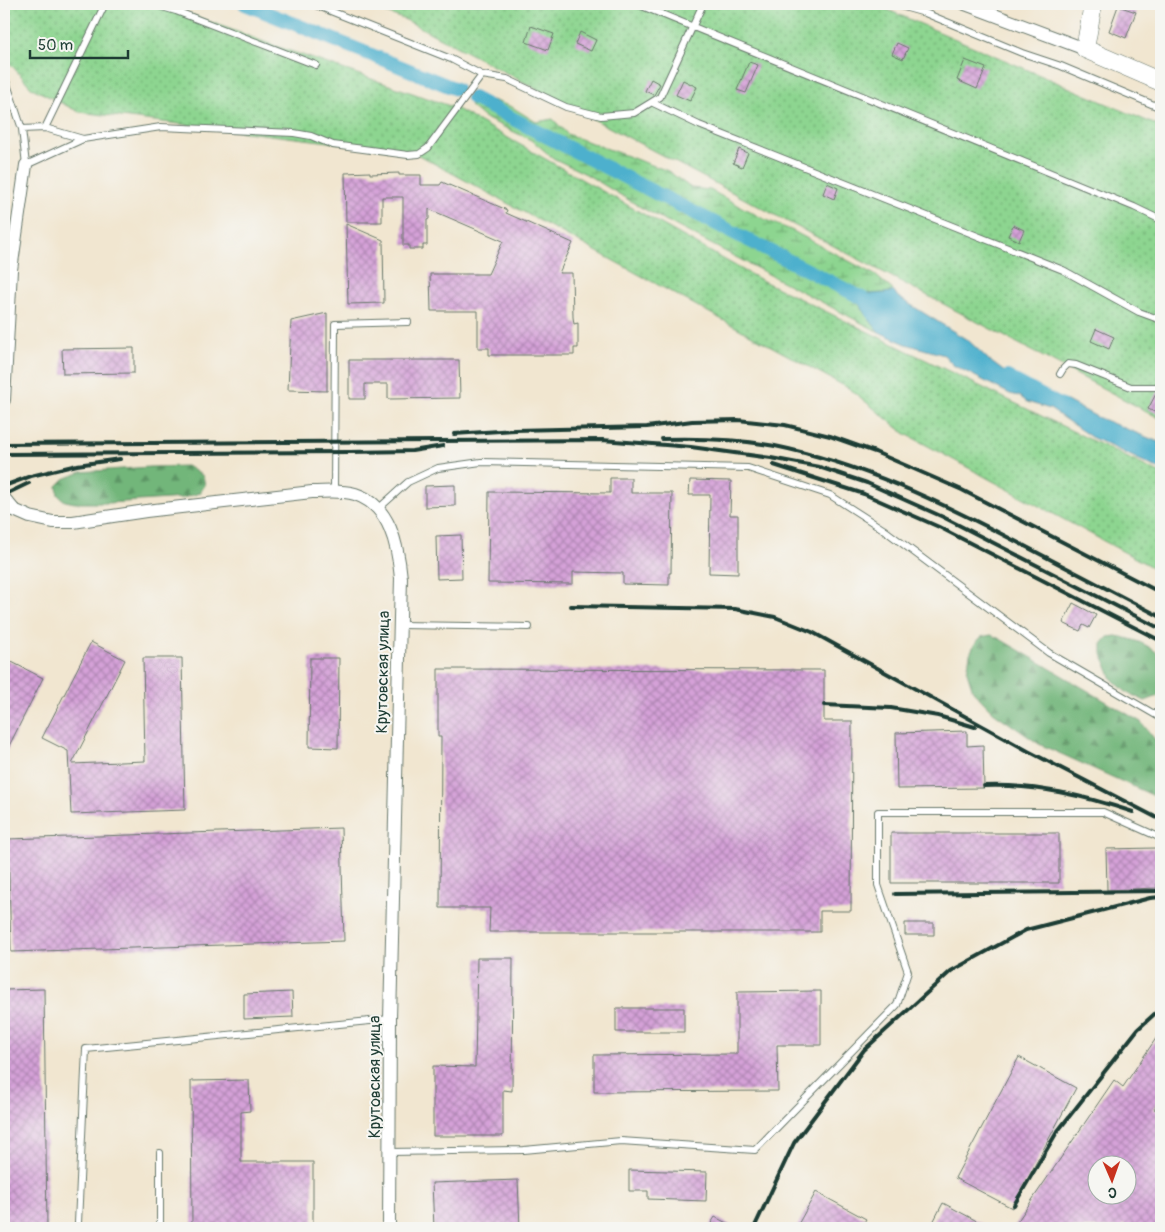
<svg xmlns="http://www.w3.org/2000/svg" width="1165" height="1232" font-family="Pangolin,sans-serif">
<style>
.forest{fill:url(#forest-firs);stroke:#487a57}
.wetland{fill:url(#wetland-marsh);stroke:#568962}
.garden{fill:url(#garden-dots);stroke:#568962}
.water{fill:#4eb0cd;stroke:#367680}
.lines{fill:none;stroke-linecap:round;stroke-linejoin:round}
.canal{stroke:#4eb0cd;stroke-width:14}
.building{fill:url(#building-cross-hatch);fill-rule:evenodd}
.lane-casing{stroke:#68786b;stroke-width:8}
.street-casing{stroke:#68786b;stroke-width:14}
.secondary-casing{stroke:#68786b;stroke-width:19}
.lane{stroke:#fff;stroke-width:6}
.street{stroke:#fff;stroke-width:12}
.secondary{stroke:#fff;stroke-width:18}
.rail{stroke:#1f3d34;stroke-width:4}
.labels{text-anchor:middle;stroke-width:4;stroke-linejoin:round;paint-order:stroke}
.street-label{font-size:16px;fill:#1f3d34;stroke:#f6f6f2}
</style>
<defs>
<pattern id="forest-firs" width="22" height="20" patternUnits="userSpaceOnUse" patternTransform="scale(1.25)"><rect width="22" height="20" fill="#72b67a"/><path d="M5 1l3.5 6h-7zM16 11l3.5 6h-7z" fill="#5d9565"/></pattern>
<pattern id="wetland-marsh" width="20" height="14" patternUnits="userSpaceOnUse" patternTransform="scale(1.25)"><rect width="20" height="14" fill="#8dd590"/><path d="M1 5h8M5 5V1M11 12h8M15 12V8" fill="none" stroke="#73ae76"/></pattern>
<pattern id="garden-dots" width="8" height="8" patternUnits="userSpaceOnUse" patternTransform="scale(1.25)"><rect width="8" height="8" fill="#8dd590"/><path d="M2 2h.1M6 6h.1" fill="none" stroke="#73ae76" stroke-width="1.8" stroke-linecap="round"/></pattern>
<pattern id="building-cross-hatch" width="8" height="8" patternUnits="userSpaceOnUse" patternTransform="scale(1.25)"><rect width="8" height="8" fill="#d5a1d8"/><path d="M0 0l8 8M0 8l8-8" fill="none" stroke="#ac84b0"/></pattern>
</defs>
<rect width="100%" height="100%" fill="#f6f6f2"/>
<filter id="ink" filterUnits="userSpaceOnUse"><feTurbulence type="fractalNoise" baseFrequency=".02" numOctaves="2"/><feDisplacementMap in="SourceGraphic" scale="10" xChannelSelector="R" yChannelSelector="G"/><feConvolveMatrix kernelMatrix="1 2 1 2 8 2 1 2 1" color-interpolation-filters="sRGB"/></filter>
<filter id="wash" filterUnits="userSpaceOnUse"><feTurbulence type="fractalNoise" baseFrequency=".0096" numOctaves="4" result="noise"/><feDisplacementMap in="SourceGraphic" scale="20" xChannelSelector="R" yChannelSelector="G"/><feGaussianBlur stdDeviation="1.12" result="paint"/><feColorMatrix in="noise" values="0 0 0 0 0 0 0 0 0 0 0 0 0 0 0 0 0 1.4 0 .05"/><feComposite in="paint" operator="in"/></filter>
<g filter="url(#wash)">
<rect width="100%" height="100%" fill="#f1e6d0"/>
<path class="forest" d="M187,466l16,10 2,9 -5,8 -17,5 -74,5h-34l-10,-2 -7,-6 -1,-9 7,-7 17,-7 68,-5z
M991,635l9,4 141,83 20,25v52l-122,-55 -46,-32 -20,-21 -6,-19 3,-18 4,-9 7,-8z
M1116,636c18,3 32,8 45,20v39l-16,6 -19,-9 -14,-13 -10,-25v-10l6,-7z"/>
<path class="wetland" d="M492,100l20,7 24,15 17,-3 14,15 101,37 23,17 19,2 54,29 29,12 82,44 19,16c-13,4 -27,1 -40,5l11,18 14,18 -237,-124 -56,-34 -33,-16 -20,-17 -50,-24 -13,-11 9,-5z"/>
<path class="garden" d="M4,4h159l104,39 186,64 304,171 404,196v98l-257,-139 -54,-44 -437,-237 -334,-40 -47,-24 -28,-31z
M362,4h512l287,123v292l-755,-399z"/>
<path class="water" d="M894,291l4,6 71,44 21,20 40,30 14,7 23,3 30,16 64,26v27l-70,-33 -41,-28 -23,-7 -8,-6 -9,-2 -57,-29 -9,-10 -38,-11 -27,-12 -14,-18 -11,-19c13,-2 27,0 40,-4z"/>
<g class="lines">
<path class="canal" d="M245,4l211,85
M473,98l161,84 238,121
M1007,377l56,30"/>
</g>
<g id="blocks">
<path class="building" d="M1118,6l18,6 -10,26 -17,-7z
M531,26l23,8 -6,16 -22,-8z
M580,32l16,8 -5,11 -16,-7z
M897,43l11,5 -5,11 -11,-5z
M965,60l21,8 -9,21 -20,-9z
M749,62l9,3 -12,28 -9,-3z
M651,79l9,5 -6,11 -9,-4z
M683,80l14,7 -7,14 -14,-6z
M739,149l9,4 -6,14 -9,-4z
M370,172v2l29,-1v2h22v10h19l2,-3 65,28 -1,3 67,30 -14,30h13l1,44 1,7 4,-1v25h-4v7h-85v-7h-11v-37h-47l-1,-37h58l15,-33 -74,-32v10l-2,1v25h-4v4h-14v-4h-6v-48h-21v25h-36l-1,-49z
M827,183l11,5 -4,11 -11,-5z
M346,224l37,16 1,63 -36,1z
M1013,225l11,5 -5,11 -11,-5z
M327,313v78l-39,-1 3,-69z
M1096,329l18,8 -5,12 -18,-8z
M134,348v25l-71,1 -1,-25z
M349,360h110l1,38 -72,1v-15h-23v15h-16z
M1161,390v25l-13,-6 9,-17z
M610,478h21v15h41l-1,80h-2v12l-46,-1v-11l-50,-1v12l-85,-1 1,-91 121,1z
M690,480l41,1 -1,34h8v59l-29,-1 1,-78h-21z
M455,485v21l-30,1v-21z
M461,535l1,43 -25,1 -1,-43z
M1073,603l23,12 -7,13 -6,-3 -3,6 -17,-8z
M91,642l34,18 -53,104 73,-3 -2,-103h39l3,152 -114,4 -3,-63 -26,-13z
M4,658l39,20 -39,78z
M310,658h29l-1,90 -29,-1z
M438,669l386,1v51h28l-1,190h-31v21h-331l1,-24h-50l1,-171h-3z
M967,731v15l16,-1 1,43 -87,1 -1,-56z
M341,828l3,113 -333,11 -3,-113z
M891,833h168v50h-168z
M1156,848l1,40 -50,2 -1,-41z
M905,923h29v12h-29z
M477,958h36l-1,133 -9,-1v46h-70v-70l42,1z
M44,989l3,239h-43v-238z
M821,991v54h-44l1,46 -184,1v-37l143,-1v-62z
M292,992l1,25 -49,2v-25z
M616,1008h68v24h-68z
M1161,1031v67l-7,11 7,4v106l-5,9h-26l-7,-4 -2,4h-108l101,-148 9,7zM1098,1164h30v30h-30z
M1019,1057l57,31 -64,120 -57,-30z
M249,1080l1,31 -9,1v50h72v66h-121l-1,-147z
M629,1170l78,2 -1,29 -58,-2v-8h-19z
M518,1180l2,48h-86l-2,-45z
M816,1192l50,27 -5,9h-65z
M943,1203l47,25h-60z
M715,1217l21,11h-28z"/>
</g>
</g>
<g filter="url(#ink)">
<use href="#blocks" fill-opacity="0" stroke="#68786b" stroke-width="1"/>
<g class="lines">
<g class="lane-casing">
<path id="lane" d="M152,4l24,7 140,54
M313,4l138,55 31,16
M637,4l497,203 27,13
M893,4l32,9 97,40 39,13 100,42
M4,75l18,54 4,36 57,-26 78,-12 133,6 17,3 22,9 75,10 11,-1 9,-6 54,-73 25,4 59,28 35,9 33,-3 26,-16 43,-93
M653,103l46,22 364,145 76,42 22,8
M45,128l60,-124
M22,129l23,-1 38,11
M1060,374l3,-5 5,-5 8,1 55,22h26l4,-5
M334,491l1,-167 73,-2
M378,509l30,-27 30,-14 43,-6 267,6 82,27 53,34 166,124 112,65
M400,625l129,2
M390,1152l134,-2 97,-9 134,9 142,-145 11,-33 -30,-87v-73h225l58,26
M78,1223l8,-174 304,-30
M160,1228v-75"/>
</g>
<g class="street-casing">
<path id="street" d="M965,4l120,45
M4,400l7,-130 15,-105
M4,498l10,12 16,7 23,5h20l73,-11 166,-19c14,0 29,-2 43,2 35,11 43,52 46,84l-11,441 -1,209"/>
</g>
<g class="secondary-casing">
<path id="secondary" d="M1093,4l-8,45 76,33"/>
</g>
<use href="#lane" class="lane"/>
<use href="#street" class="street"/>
<use href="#secondary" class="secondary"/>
<path class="rail" d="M454,434l61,-4 132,-3 45,-6 46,-1 47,5 45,11 45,16 87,38 199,103
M662,439c37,-1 76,0 113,7 87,18 163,55 242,96 48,25 96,50 144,75
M4,444l598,-4 89,7 80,11 48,9 48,16 76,34 218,112
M4,454l346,-2 62,-1 31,-5
M774,465l90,29 75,33 222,114
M4,486l27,-10 46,-11 43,-6
M4,495l25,-12
M571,606l164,3 40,8 37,15 216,119 133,69
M824,705l67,3 47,8 37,11
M984,786c52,-2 101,10 149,26
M895,894l264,-3
M1014,1205l43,-73 81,-103 23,-21
M754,1228l40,-85 70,-93 87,-79 75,-41 124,-32 11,-1"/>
</g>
</g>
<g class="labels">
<g class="street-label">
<text transform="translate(382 672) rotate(-89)" y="6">Крутовская улица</text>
<text transform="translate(374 1077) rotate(-90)" y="6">Крутовская улица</text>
</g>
</g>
<rect width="1165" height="1232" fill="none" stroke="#f6f6f2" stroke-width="20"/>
<g transform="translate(1112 1180) rotate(178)"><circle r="24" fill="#f6f6f2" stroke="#a0aca6"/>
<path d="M0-4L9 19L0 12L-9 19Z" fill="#c8321e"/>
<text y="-8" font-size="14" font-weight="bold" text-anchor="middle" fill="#1f3d34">С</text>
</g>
<path d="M30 50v8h98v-8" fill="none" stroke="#1f3d34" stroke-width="2.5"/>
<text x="38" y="50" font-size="15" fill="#1f3d34" stroke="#f6f6f2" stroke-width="4" paint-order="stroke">50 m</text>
</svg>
